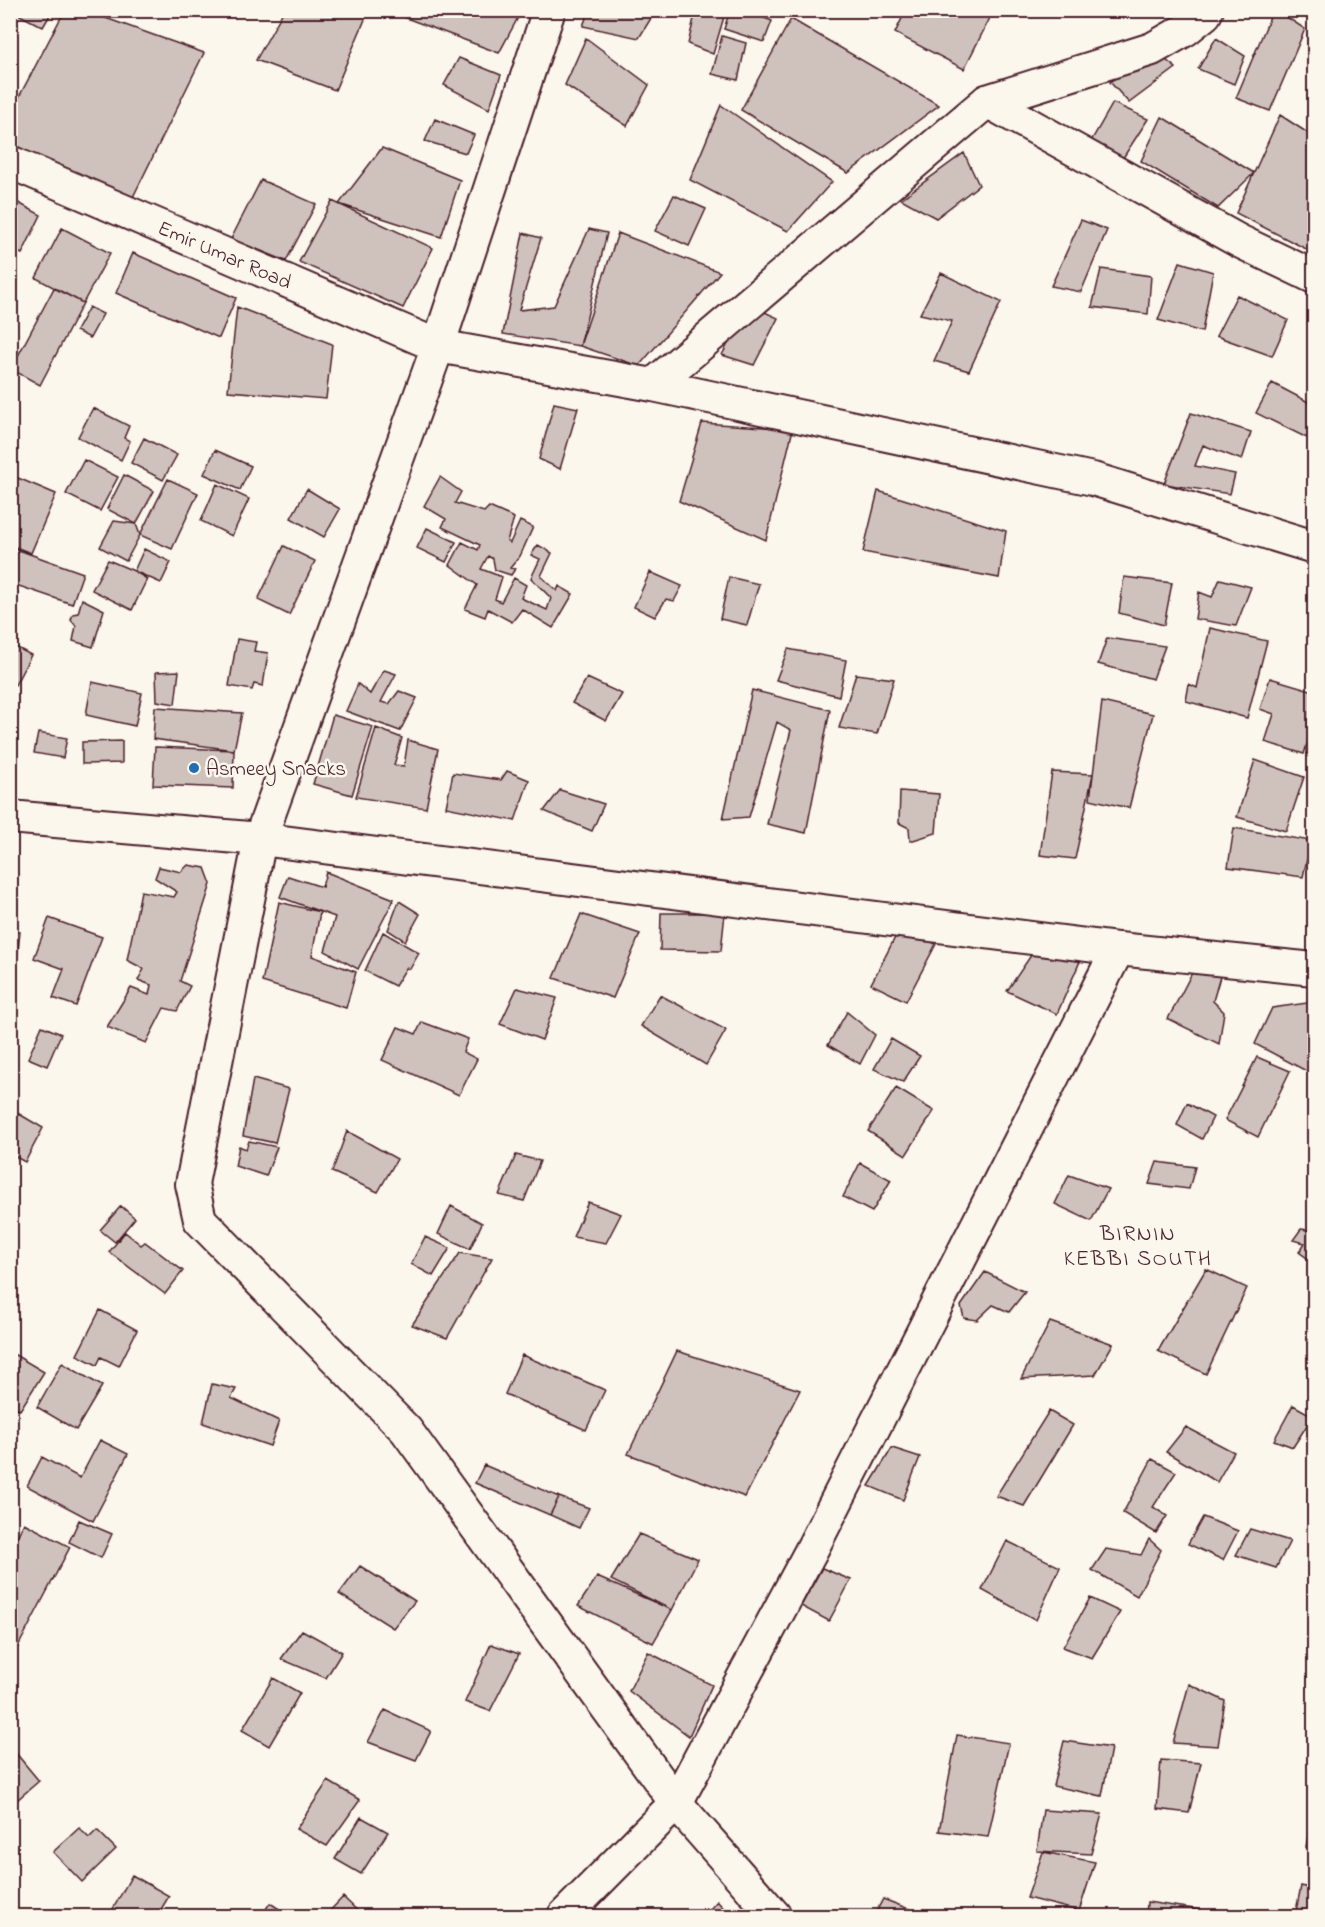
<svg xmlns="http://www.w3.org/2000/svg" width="1325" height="1927" font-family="'Indie Flower',sans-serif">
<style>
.building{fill:#cfc2bc;stroke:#4a1f2b;stroke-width:1.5}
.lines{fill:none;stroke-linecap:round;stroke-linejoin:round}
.minor-casing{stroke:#4a1f2b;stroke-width:36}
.minor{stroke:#fbf7ec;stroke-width:32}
.poi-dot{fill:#1f6fb2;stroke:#fbf7ec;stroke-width:2}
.labels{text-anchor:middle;stroke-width:5;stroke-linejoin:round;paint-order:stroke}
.street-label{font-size:21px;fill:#4a1f2b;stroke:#fbf7ec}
.poi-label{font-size:21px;fill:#4a1f2b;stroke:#fbf7ec;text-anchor:start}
.neighbourhood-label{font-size:22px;letter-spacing:1.5px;fill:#4a1f2b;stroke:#fbf7ec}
</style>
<rect width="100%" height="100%" fill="#fbf7ec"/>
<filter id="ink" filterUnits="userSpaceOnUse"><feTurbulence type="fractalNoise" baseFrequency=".0167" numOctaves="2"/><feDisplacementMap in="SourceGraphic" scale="12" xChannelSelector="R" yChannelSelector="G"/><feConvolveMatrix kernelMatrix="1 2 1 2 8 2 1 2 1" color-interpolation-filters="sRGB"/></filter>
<g filter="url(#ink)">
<path class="building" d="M10,10h43l-10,17z
M65,10h18l121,43 -73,148 -121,-54v-33z
M284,10h85l-34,80 -79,-30z
M385,10h137l-23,43z
M589,10h67l-17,28 -56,-12z
M696,10h30l-13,44 -25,-10z
M730,10h14l28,11 -8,21 -40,-13z
M906,10h88l-30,59 -69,-36z
M1273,10h3l29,19 -35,82 -34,-13z
M791,19l148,86 -91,68 -107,-63z
M722,36l24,7 -8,37 -26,-6z
M586,38l63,47 -22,41 -62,-41z
M1216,38l29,18 -11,28 -36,-15z
M1152,49l24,19 -47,35 -19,-21z
M459,58l42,17 -12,34 -45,-24z
M1113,103l35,16 -27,42 -31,-18z
M721,105l111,77 -44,49 -98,-51z
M1280,115l34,22v116l-78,-40z
M1162,117l92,56 -36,35 -77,-47z
M435,119l39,16 -8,18 -41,-12z
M382,148l78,32 -19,57 -102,-33z
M964,153l15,32 -43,33 -35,-19z
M261,180l55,24 -30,57 -55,-22z
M674,195l32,14 -17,37 -34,-15z
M11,199l30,16 -19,39 -12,-5z
M332,201l101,47 -30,60 -104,-46z
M1081,220l26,10 -26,62 -30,-6z
M62,228l48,25 -27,50 -47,-25z
M589,229l18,4 -27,113 -77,-12 20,-101 18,5 -22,72 35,-4z
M618,233l102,39 -81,94 -59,-20z
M133,253l103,45 -17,40 -103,-45z
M1180,262l33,10 -11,60 -44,-12z
M1101,269l50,7 -3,38 -56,-7z
M941,273l60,29 -32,69 -35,-10 18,-40 -32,-7z
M54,288l29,15 -43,82 -29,-16z
M1237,295l51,25 -16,36 -56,-20z
M749,305l29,13 -24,47 -32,-10z
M89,307l14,7 -13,24 -14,-7z
M237,307l95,37 -6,55 -98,-8z
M1272,383l42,22v19l-7,14 -51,-25z
M554,403l24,5 -18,61 -21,-10z
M93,408l36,18 -5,12 6,3 -9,19 -43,-23z
M1191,413l60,19 -9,28 -39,-15 -8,21 40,8 -5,20 -66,-10z
M702,423l91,6 -27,111 -87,-39z
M144,438l33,17 -14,25 -32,-17z
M215,450l36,16 -11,24 -36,-16z
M84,460l34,17 -18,34 -34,-17z
M124,475l30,16 -18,33 -29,-15z
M440,477l21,15 -6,11 29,9 5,-5 25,11 -7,23 3,2 10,-22 13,6 -13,29 -10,12 5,1 -4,6 -16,-5 -2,-11 -5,-3 -7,13 21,8 -7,22 6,3 13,-24 12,7 -5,13 26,12 4,-12 -20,-20 9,-19 -9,-4 7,-10 14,8 -11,23 16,15 2,-5 14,8 -20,34 -31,-19 -10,13 -24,-13 -3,8 -20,-8 12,-24 -27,-20 12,-23 16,8 2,-5 -38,-18 4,-8 -22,-13z
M18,478l38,16 -25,59 -21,-8v-49z
M168,479l30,14 -26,56 -32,-14z
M217,484l32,15 -17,37 -31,-15z
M307,489l33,20 -16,28 -33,-19z
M878,491l128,40 -7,47 -136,-26z
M114,521l22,3 4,11 -14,26 -26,-14z
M427,528l29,14 -10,20 -29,-14z
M284,546l31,15 -26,54 -31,-15z
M10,547l73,26 -11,31 -62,-21z
M144,549l27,13 -10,21 -27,-12z
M108,560l26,11 13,8 -15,31 -40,-20z
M650,572l32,14 -8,15 -8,-2 -11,18 -21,-10z
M729,577l30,7 -12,41 -27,-6z
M1124,577l48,6 -8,42 -45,-12z
M1220,579l31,8 -15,39 -41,-7 4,-27 13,5z
M10,591l8,3 -8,26z
M82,599l22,11 -11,37 -20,-6 3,-15 -5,-6 2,-6 5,-1z
M1210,628l57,13 -20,77 -61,-17 3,-17 8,4z
M1107,638l58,8 -12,33 -55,-15z
M237,639l19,3 -2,9 14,2 -5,33 -9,-2 -2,6 -23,-4z
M10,644l21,11 -16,30 -5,-3z
M788,649l58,11 -7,36 -63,-16z
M384,670l12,4 -15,28 8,2 10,-13 18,7 -17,33 -54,-20 12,-27 12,10z
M179,671l-4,33 -18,-3 -1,-29z
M856,674l38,5 -17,55 -38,-6z
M587,678l35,16 -16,27 -34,-18z
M1270,678l44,13v31l-10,32 -39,-12 9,-28 -14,-5z
M92,682l50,11 -7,33 -49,-11z
M752,690l78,20 -24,123 -39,-9 24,-94 -14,-8 -28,95 -26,2z
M1102,702l51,12 -24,94 -39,-9z
M155,707l87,6 -8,37 -81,-11z
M333,715l40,12 -21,68 -39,-11z
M376,728l26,10 -8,27 10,1 4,-26 30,9 -12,59 -70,-11z
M38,733l29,5 -4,20 -29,-5z
M122,741v22l-40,1v-22z
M155,747l79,3 -1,38 -80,-3z
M1255,760l49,17 -18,54 -49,-14z
M507,771l22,9 -14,41 -69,-14 7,-34 48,7z
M1052,772l41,2 -18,85 -35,-4z
M560,790l44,14 -12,27 -48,-20z
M900,791l39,3 -3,39 -26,8 -1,-13 -10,-5z
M1234,828l77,13 -8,36 -75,-10z
M188,865l17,3 6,16 -31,97 10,5 -13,25 -13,-3 -18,35 -39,-16 24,-39 18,7 2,-10 -13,-5 6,-11 -17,-9 14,-69 33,6 3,-5 -22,-14 4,-11 22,5z
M326,872l68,27 -36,70 -33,-18 10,-34 -55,-20 8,-21 34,11z
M399,901l21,13 -15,27 -17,-11z
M279,902l41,10 -8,44 44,16 -10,36 -84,-26z
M661,913h64l-4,38 -61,-1z
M581,914l59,20 -27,64 -59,-20z
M49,918l53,19 -26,69 -23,-8 11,-29 -30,-11z
M900,928l36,16 -30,57 -35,-17z
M10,931l10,1 -4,37h-6z
M383,932l36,21 -9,16 -4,-1 -11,18 -30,-15z
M1042,939l39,20 -24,55 -50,-23z
M1194,969l27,4 -8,28 11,11 -5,32 -51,-25z
M517,988l40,10 -15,42 -42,-16z
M660,995l66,35 -20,35 -65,-39z
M1314,1002v62l-4,9 -55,-29 17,-36z
M847,1012l28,23 -15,29 -32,-19z
M422,1022l46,17 -5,13 14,7 -18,36 -77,-35 16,-33 18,7z
M42,1026l19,8 -14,32 -19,-8z
M891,1039l29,17 -17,26 -29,-13z
M1257,1057l33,14 -32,66 -33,-17z
M253,1079l36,10 -14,54 -32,-7z
M896,1088l38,23 -28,44 -38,-24z
M1187,1103l26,14 -11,22 -25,-14z
M14,1111l29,17 -18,34 -15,-8v-37z
M347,1131l50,28 -19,33 -46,-20z
M249,1141l28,6 -11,29 -31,-10 4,-20 7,3z
M516,1155l24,6 -16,40 -25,-6z
M1157,1162l38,5 -6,22 -40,-5z
M860,1163l31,17 -19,32 -29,-15z
M1069,1175l39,14 -17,32 -36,-17z
M588,1202l33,12 -15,29 -33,-6z
M121,1206l14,12 -20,24 -15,-12z
M451,1206l31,17 -12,26 -32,-15z
M1301,1229l13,2v32l-15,-11 6,-9 -12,-3z
M125,1232l16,13 4,-3 38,29 -18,23 -56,-42z
M425,1237l25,11 -17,28 -22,-12z
M460,1253l32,5 -45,80 -35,-13z
M1206,1269l41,19 -41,86 -48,-23z
M985,1272l40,20 -16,20 -16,-7 -16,15 -13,-2 -3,-12z
M100,1310l37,20 -18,36 -18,-9 -4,8 -20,-10z
M1050,1322l63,22 -18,31 -74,4z
M677,1351l123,39 -55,107 -117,-43z
M10,1352l34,20 -24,38 -10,-6z
M522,1355l83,35 -19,40 -81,-36z
M62,1363l40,23 -26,44 -39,-23z
M212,1384l24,5 -5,9 48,23 -9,25 -67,-23z
M1293,1405l20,11 -20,31 -19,-7z
M1049,1411l24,14 -49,81 -28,-10z
M1186,1427l48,25 -17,30 -51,-30z
M100,1440l28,14 -35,67 -66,-35 15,-29 38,21z
M892,1448l28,9 -17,43 -34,-14z
M1152,1459l24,13 -23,35 14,9 -11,17 -33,-20z
M484,1465l75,32 -9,18 -75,-32z
M559,1497l30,11 -10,20 -29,-13z
M1203,1517l35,14 -15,29 -35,-16z
M79,1520l33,14 -11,24 -32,-16z
M24,1523l46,24 -60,115v-112z
M1250,1529l40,12 -14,27 -40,-13z
M639,1534l59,25 -26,51 -61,-30z
M1149,1539l12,11 -24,46 -45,-26 14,-21 35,6z
M1007,1541l53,26 -24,53 -54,-30z
M360,1566l55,35 -22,27 -54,-34z
M822,1568l29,12 -22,41 -28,-15z
M597,1577l75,33 -19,33 -75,-37z
M1090,1598l30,14 -28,46 -29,-11z
M302,1630l40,22 -16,26 -45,-19z
M491,1644l28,10 -29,57 -25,-9z
M648,1652l64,33 -23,51 -60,-45z
M273,1678l27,15 -31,53 -27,-16z
M1189,1684l36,17 -7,45 -45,-3z
M385,1710l46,21 -15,29 -48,-18z
M957,1735l52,8 -21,94 -49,-6z
M1064,1741l47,7 -9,48 -49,-10z
M10,1746l29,35 -29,25z
M1161,1760l40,3 -12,50 -32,-4z
M328,1781l32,19 -33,46 -31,-17z
M1043,1810l59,4 -11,40 -54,-3z
M361,1817l27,15 -27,42 -26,-15z
M1310,1825h4v25l-8,-3z
M79,1828l10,10 8,-8 19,19 -34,33 -29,-30z
M1043,1852l52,10 -16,49 -52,-13z
M132,1875l37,21 -12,20h-48z
M1301,1886l13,3v27h-19z
M343,1897l20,19h-38z
M883,1899l26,10 -3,7h-32z
M717,1901l14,15h-27z
M1147,1902l74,11 -1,3h-74z
M270,1903l20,13h-29z"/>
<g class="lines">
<g class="minor-casing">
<g id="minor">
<path d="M549,10l-111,336 -178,493 -68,345 8,36 206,210 270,373 99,113"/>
<path d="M987,101l252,140 75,36"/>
<path id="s1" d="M10,162l428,184 215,39 440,94 221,68"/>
<path d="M653,385l334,-284 165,-52 33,-19 20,-16 2,-4"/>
<path d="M10,817l250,22 858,110 196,20"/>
<path d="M564,1916l112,-113 135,-252 307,-602"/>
</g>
</g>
<use href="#minor" class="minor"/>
</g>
</g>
<circle class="poi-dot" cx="194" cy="768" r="6"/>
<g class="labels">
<g class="street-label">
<text dy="7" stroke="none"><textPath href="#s1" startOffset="234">Emir Umar Road</textPath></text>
</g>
<g class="poi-label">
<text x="206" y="775">Asmeey Snacks</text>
</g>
<g class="neighbourhood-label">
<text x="1138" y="1240">BIRNIN<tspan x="1138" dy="25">KEBBI SOUTH</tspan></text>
</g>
</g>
<rect width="1325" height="1927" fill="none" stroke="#fbf7ec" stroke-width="36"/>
<rect x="18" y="18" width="1289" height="1891" fill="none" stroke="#4a1f2b" stroke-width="2" filter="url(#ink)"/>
</svg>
